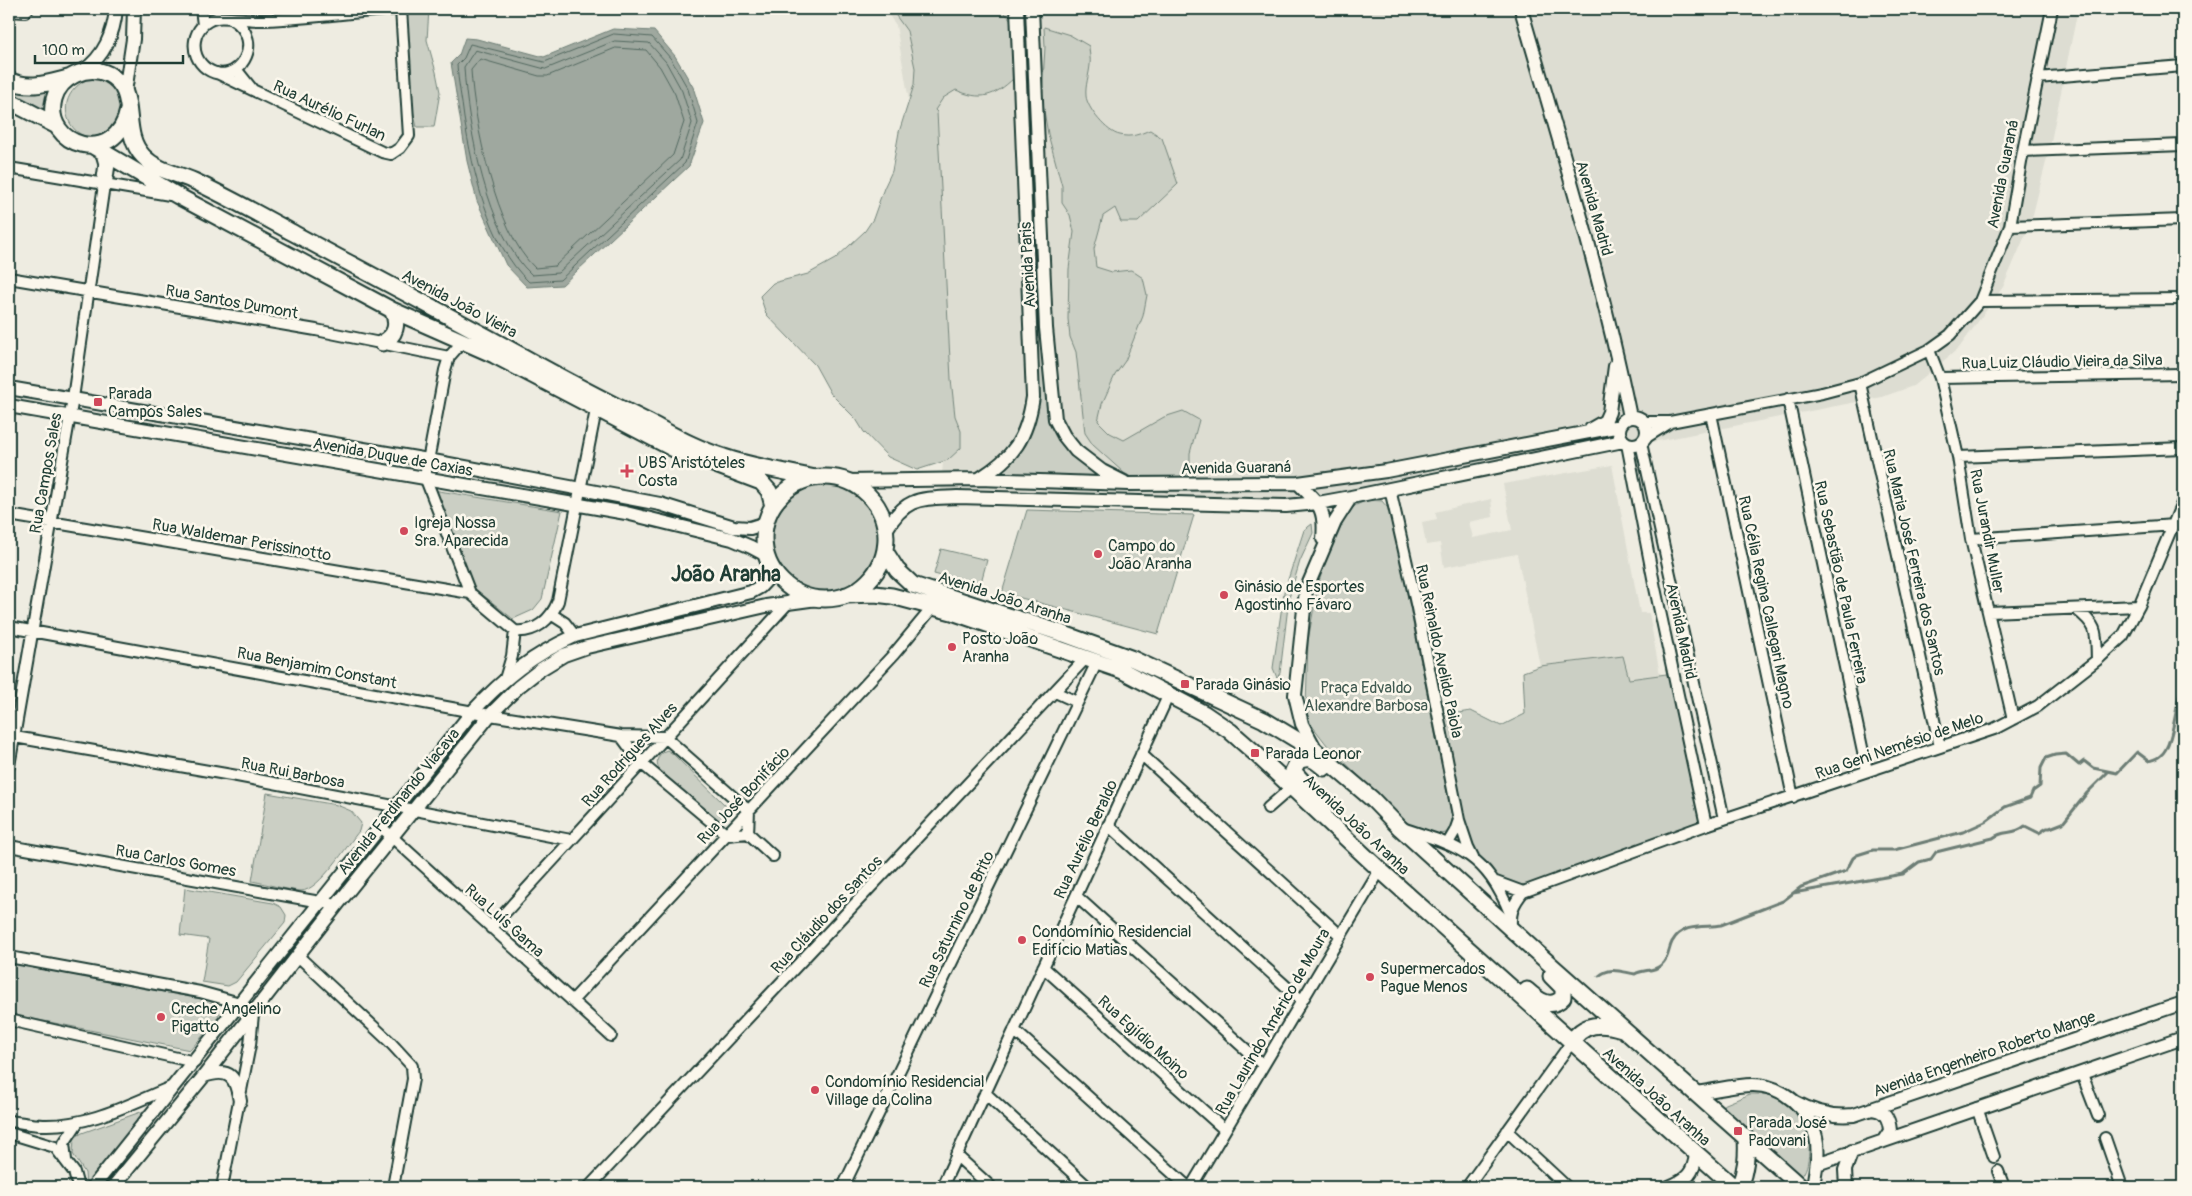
<svg xmlns="http://www.w3.org/2000/svg" width="2192" height="1196" font-family="Pangolin,sans-serif">
<style>
.built{fill:#ddddd2}
.green{fill:#cbcfc4;stroke:#75867c}
.water{fill:#9fa89f;stroke:#6c7d74}
.lines{fill:none;stroke-linecap:round;stroke-linejoin:round}
.shore{stroke:#52685f;stroke-width:1}
.stream{stroke:#6c7d74;stroke-width:3}
.minor-casing{stroke:#1f3d34;stroke-width:14}
.tertiary-casing{stroke:#1f3d34;stroke-width:16}
.secondary-casing{stroke:#1f3d34;stroke-width:19}
.minor{stroke:#fbf7ec;stroke-width:10}
.tertiary{stroke:#fbf7ec;stroke-width:12}
.secondary{stroke:#fbf7ec;stroke-width:15}
.poi-dot{fill:#d1495b;stroke:#fbf7ec;stroke-width:2}
.labels{text-anchor:middle;stroke-width:5;stroke-linejoin:round;paint-order:stroke}
.street-label{font-size:16px;fill:#1f3d34;stroke:#fbf7ec}
.poi-label{font-size:16px;fill:#1f3d34;stroke:#fbf7ec;text-anchor:start}
.park-label{font-size:16px;fill:#415a51;stroke:#fbf7ec}
.district-label{font-size:21px;font-weight:bold;fill:#1f3d34;stroke:#fbf7ec}
</style>
<rect width="100%" height="100%" fill="#eeece1"/>
<filter id="ink" filterUnits="userSpaceOnUse"><feTurbulence type="fractalNoise" baseFrequency=".02" numOctaves="2"/><feDisplacementMap in="SourceGraphic" scale="10" xChannelSelector="R" yChannelSelector="G"/><feConvolveMatrix kernelMatrix="1 2 1 2 8 2 1 2 1" color-interpolation-filters="sRGB"/></filter>
<g filter="url(#ink)">
<path class="built" d="M884,9h1194l-28,137 -19,76 -28,65 -44,61 -46,38 -31,11 -530,104 -233,-2 -178,-8 9,-139 -14,-94 -40,-233z
M1612,465l28,148h9l11,62 -31,4 -19,-19 -28,3 -4,-2 -38,5 -23,-112 -73,13 -4,-24 -14,2 -4,-23 15,-3 -2,-7 56,-13 2,18 -24,5 4,16 39,-8 -9,-46z"/>
<path class="green" d="M407,9h22l-2,31 9,32 4,20 -6,35h-17l-12,-50z
M891,9h110l14,15 -1,54c-20,19 -33,23 -58,12l-13,8 -8,12 2,2 14,267 4,37 6,15v17l-13,12 -31,10 -29,-13 -24,-25 -8,-13 -25,-25 -16,-29 -49,-51 -6,-18 13,-13 35,-9 27,-15 30,-28 8,-12 11,-31 8,-17 7,-39 15,-47 1,-17 -8,-37z
M1044,27l26,8 19,11c0,6 2,13 1,19 -1,11 -5,20 -4,31 1,12 21,37 34,39 11,3 20,-1 30,-5l12,8 16,46 -40,38h-17l-6,-14 -12,8 -9,33 2,18 16,5 19,-2 12,8 4,17 -4,21 -18,45 -10,14 -13,29 -4,17 12,12 14,7 40,-23 19,-6 16,9 -9,33v17l-10,14 -13,8 -16,-4 -27,-15 -31,-28 -8,-12 -9,-81 -6,-15 -2,-18 1,-50 5,-37 -4,-17 -8,-12v-17l-14,-52 -6,-35 3,-52z
M88,79h16l18,15 1,27c-7,4 -15,14 -22,16 -31,8 -53,-39 -13,-58z
M9,82l42,5 -3,30 -39,-22z
M1036,337h6l11,83 54,59 -112,-4c52,-38 42,-81 41,-138z
M770 537a54 54 0 1 1 108 0a54 54 0 1 1-108 0Z
M433,490l129,21 -20,88 -9,11 -20,9 -40,-32z
M1368,500l14,1 9,11 61,306 -1,9 -5,6 -11,2 -26,-10 -82,-80 -17,-22 -4,-15 2,-67 10,-57 14,-40 16,-31 8,-8z
M1027,510l167,5 -36,119 -156,-41z
M1312,524l1,9 -13,28 -11,37 -9,75 -3,5 -4,-10 11,-76 20,-62z
M941,549l46,11 -7,26 -46,-12z
M1623,656l6,23 45,-6 32,152 -183,67 -27,-10 -23,-25 -35,-141 33,-5 30,15 24,-12 -2,-42 17,-6z
M667,750l6,4 53,52 4,8 -4,7 -8,2 -5,-4 -54,-50c-4,-8 -1,-16 8,-19z
M267,793l70,12 14,6 10,12 -2,8c-11,13 -40,60 -58,60 -15,-1 -33,-7 -49,-10z
M185,888l88,15 8,4 5,8 -1,8 -49,59 -8,4 -26,-4 7,-43 -29,-4z
M9,963l203,38 8,11 -4,9 -26,29 -181,-36z
M1750,1094c6,0 14,0 20,1 24,8 42,33 39,57 -1,10 -2,19 -9,26l-79,-72z
M149,1109l-60,78h-3l-1,-14 -12,-19 1,-16 8,-5z"/>
<path class="water" d="M613,29l41,2 21,25 18,31 11,36 -15,43 -127,119 -35,2 -21,-22 -29,-64 -10,-40 -16,-98 8,-8 6,-17 12,1 67,18z"/>
<g class="lines">
<path class="shore" d="M614,34l38,3 19,22 17,30 10,34 -13,40 -125,117 -31,2c-41,-38 -56,-111 -65,-164 -2,-18 -6,-36 -7,-53l7,-7 6,-14 74,18z
M615,41l34,2 17,19 16,29 10,32 -12,37 -122,113 -26,2c-44,-39 -65,-150 -68,-208l11,-17 70,19z
M616,48l30,2 14,17 15,27 9,28 -11,33 -118,111 -20,2c-39,-36 -61,-146 -64,-198l9,-11 59,17h8z"/>
<path class="stream" d="M1793,893l110,-19 16,-12 12,-3 5,-7 57,-14c11,-9 20,-2 32,-12l14,7 8,-5h3l13,-5 24,-30 21,-21
M1599,976c11,-10 23,-4 36,-2 8,-5 18,-2 25,-8 9,-7 8,-16 12,-24 11,-20 33,-14 49,-17l62,-24 18,-14 45,-16 7,-13 4,-3 16,-5h21l69,-18 22,-10 20,-15 25,-9 3,-7 7,-5 1,-18 5,-10 9,-3 11,-1 13,11 5,-4 9,7 24,5 20,-21 12,9c3,-1 8,-2 11,-5 14,-9 16,-57 23,-74"/>
<g class="minor-casing">
<path id="minor" d="M201,9l2,16
M9,11l16,1 3,-3
M232,19c36,22 5,70 -25,50 -20,-14 -15,-45 9,-51 10,-2 36,3 49,2 45,-2 89,-8 134,-11
M236,69l16,20
M217,73l165,79 9,2 9,-6 9,-12 -8,-127
M2037,78l146,-12
M2023,151l160,-6
M9,168l161,27
M2010,226l173,-6
M9,278l307,52 133,27
M1980,301l203,-2
M463,341l-14,16 -4,13 -20,107 45,116 45,38
M1929,350l11,28 18,79 13,82 42,180
M1940,378l243,-4
M1860,383l80,364
M1788,399l79,372
M1711,414l82,383
M1644,422h26l152,-29 38,-10 69,-33 21,-15 30,-34 30,-75 13,-75 29,-142
M1645,438l24,-15
M1641,443l83,376
M1627,444l28,144 51,237
M1958,457l225,-9
M1390,489l27,119 42,212 9,27 5,10
M9,515l461,78
M1971,539l204,-14
M2076,609c23,18 20,24 21,51
M1989,612l150,-6
M551,614l14,9 10,13
M9,627l481,88 131,21 44,1 84,74 -1,22
M515,631c20,2 36,-11 43,-30l38,-191
M505,679l7,-23 3,-25
M1055,692l22,10
M9,736l228,40 334,64
M621,736l20,27 86,72 21,-2 25,23
M1141,754l199,181
M9,766l64,-368 31,-213
M1268,808l24,-21
M1108,825l193,175
M380,826l231,210
M1405,829c56,18 81,26 105,84
M1448,843l7,-12 4,-11
M9,846l328,59
M1496,882l27,10
M1076,896l187,169
M491,928l299,-327
M1511,928c-1,-16 2,-24 12,-36l183,-67 288,-96 44,-23 59,-46 26,-24 16,-30 44,-105
M298,956l91,85 23,25 1,13 -20,108
M9,957l191,35 40,11 13,11 -3,31 -28,142
M1043,967l182,163
M572,1001l322,-347 39,-47
M9,1020l186,42
M1014,1030l174,157
M2082,1074l16,42
M985,1093l103,94
M1977,1108l17,49
M9,1121c11,1 23,4 35,4 47,1 87,-22 130,-39
M1507,1131l60,56
M9,1133l46,14 19,25 4,15
M2105,1138l17,49
M956,1155l35,32
M66,1160l-2,-17 14,-21
M1998,1171l6,16
M589,1187l496,-528
M843,1187l253,-523
M942,1187l227,-493
M1191,1187l189,-317
M1467,1187l104,-144"/>
</g>
<g class="tertiary-casing">
<path id="tertiary" d="M1032,9l14,319 9,91 9,17 12,15 26,20 22,11
M1521,9c39,135 81,270 109,408
M83,71c21,-14 31,-38 33,-62
M125,92l8,-53 1,-30
M9,388l419,72 232,44 74,23 16,1 16,-5
M9,406l617,107 106,26 19,8 15,8
M1619 431a14 14 0 1 1 28 0a14 14 0 1 1-28 0Z
M1591,429l14,-8 4,-9 6,-46
M979,479c35,-22 48,-41 54,-82l-16,-388
M847,481l132,-2 149,5 170,-1 88,-12 234,-45
M1298,483c21,21 28,25 25,56
M886,530c20,-34 35,-31 71,-33l329,9 32,-3 33,-6 272,-56
M1317,752l-15,-28 -7,-29 11,-105 29,-68 16,-25
M204,1076c27,-9 32,2 36,25
M1695,1093c19,-2 38,-8 58,-8 29,0 57,24 63,52 4,17 -1,34 -3,50
M1795,1102c18,10 38,15 59,13l329,-112
M1871,1109c14,1 18,9 19,22l-6,9
M1817,1164l366,-126
M93,1187l379,-475c32,-34 60,-57 103,-76l176,-44 9,-5 14,-15
M113,1187l91,-111 133,-171 153,-190 28,-28 23,-18 23,-14 23,-8 179,-41 51,-7
M1669,1187c18,-7 25,-14 27,-33
M1846,1187l-1,-17 7,-19"/>
</g>
<g class="secondary-casing">
<path id="secondary" d="M9,80c19,10 39,3 59,-2
M9,101l48,25
M128,110c-12,59 -86,36 -74,-11 6,-22 33,-35 54,-25 33,17 11,57 35,82 14,15 33,17 51,25 34,16 68,35 101,53 76,41 153,81 229,123 41,23 82,44 124,65 25,13 49,27 76,35 29,10 61,14 91,21
M93,146l85,50 214,114 102,45 182,95 85,32 8,9 4,15
M103,150l4,14 -3,21
M382,343c14,-7 17,-19 10,-33
M764 538a61 61 0 1 1 122 0a61 61 0 1 1-122 0Z
M885,551l12,19 16,15 151,49 69,25 131,61 53,32 55,47 28,29 134,122 267,237
M846,595l29,-1 17,2 60,16 171,59 82,43 25,17 25,22 125,117 354,317
M1324,768c-9,-8 -14,-12 -26,-7l-5,10 26,28 6,18
M1527,990c10,9 24,21 36,7v-9l-12,-12
M1571,1043c12,-21 31,-20 51,-14
M1739,1187c7,-17 8,-31 7,-49"/>
</g>
<use href="#minor" class="minor"/>
<use href="#tertiary" class="tertiary"/>
<use href="#secondary" class="secondary"/>
</g>
</g>
<g class="poi-dot">
<rect x="93" y="397" width="10" height="10" rx="2.5"/>
<path d="M624.5 463.5h5v5h5v5h-5v5h-5v-5h-5v-5h5z"/>
<circle cx="404" cy="531" r="5"/>
<circle cx="1098" cy="554" r="5"/>
<circle cx="1224" cy="595" r="5"/>
<circle cx="952" cy="647" r="5"/>
<rect x="1180" y="679" width="10" height="10" rx="2.5"/>
<rect x="1250" y="748" width="10" height="10" rx="2.5"/>
<circle cx="1022" cy="940" r="5"/>
<circle cx="1370" cy="977" r="5"/>
<circle cx="161" cy="1017" r="5"/>
<circle cx="815" cy="1090" r="5"/>
<rect x="1733" y="1126" width="10" height="10" rx="2.5"/>
</g>
<g class="labels">
<g class="street-label">
<text transform="translate(330 110) rotate(25)" y="6">Rua Aurélio Furlan</text>
<text transform="translate(2002 174) rotate(-79)" y="6">Avenida Guaraná</text>
<text transform="translate(1595 208) rotate(74)" y="6">Avenida Madrid</text>
<text transform="translate(1027 265) rotate(-93)" y="6">Avenida Paris</text>
<text transform="translate(232 301) rotate(10)" y="6">Rua Santos Dumont</text>
<text transform="translate(460 303) rotate(28)" y="6">Avenida João Vieira</text>
<text transform="translate(2062 361) rotate(-1)" y="6">Rua Luiz Cláudio Vieira da Silva</text>
<text transform="translate(393 456) rotate(10)" y="6">Avenida Duque de Caxias</text>
<text transform="translate(1236 467) rotate(-1)" y="6">Avenida Guaraná</text>
<text transform="translate(45 473) rotate(-80)" y="6">Rua Campos Sales</text>
<text transform="translate(1988 531) rotate(79)" y="6">Rua Jurandir Muller</text>
<text transform="translate(242 539) rotate(10)" y="6">Rua Waldemar Perissinotto</text>
<text transform="translate(1915 562) rotate(77)" y="6">Rua Maria José Ferreira dos Santos</text>
<text transform="translate(1842 582) rotate(78)" y="6">Rua Sebastião de Paula Ferreira</text>
<text transform="translate(1005 597) rotate(18)" y="6">Avenida João Aranha</text>
<text transform="translate(1767 602) rotate(78)" y="6">Rua Célia Regina Callegari Magno</text>
<text transform="translate(1682 631) rotate(78)" y="6">Avenida Madrid</text>
<text transform="translate(1440 651) rotate(78)" y="6">Rua Reinaldo Avelido Paiola</text>
<text transform="translate(317 667) rotate(11)" y="6">Rua Benjamim Constant</text>
<text transform="translate(1899 745) rotate(-19)" y="6">Rua Geni Nemésio de Melo</text>
<text transform="translate(629 754) rotate(-48)" y="6">Rua Rodrigues Alves</text>
<text transform="translate(293 772) rotate(11)" y="6">Rua Rui Barbosa</text>
<text transform="translate(743 795) rotate(-47)" y="6">Rua José Bonifácio</text>
<text transform="translate(398 801) rotate(-51)" y="6">Avenida Ferdinando Viacava</text>
<text transform="translate(1357 824) rotate(43)" y="6">Avenida João Aranha</text>
<text transform="translate(1085 839) rotate(-65)" y="6">Rua Aurélio Beraldo</text>
<text transform="translate(176 860) rotate(10)" y="6">Rua Carlos Gomes</text>
<text transform="translate(826 914) rotate(-47)" y="6">Rua Cláudio dos Santos</text>
<text transform="translate(956 919) rotate(-64)" y="6">Rua Saturnino de Brito</text>
<text transform="translate(505 920) rotate(42)" y="6">Rua Luís Gama</text>
<text transform="translate(1272 1021) rotate(-60)" y="6">Rua Laurindo Américo de Moura</text>
<text transform="translate(1144 1037) rotate(42)" y="6">Rua Egjídio Moino</text>
<text transform="translate(1984 1053) rotate(-19)" y="6">Avenida Engenheiro Roberto Mange</text>
<text transform="translate(1657 1096) rotate(42)" y="6">Avenida João Aranha</text>
</g>
<g class="poi-label">
<text x="108" y="399">Parada<tspan x="108" dy="18">Campos Sales</tspan></text>
<text x="638" y="468">UBS Aristóteles<tspan x="638" dy="18">Costa</tspan></text>
<text x="414" y="528">Igreja Nossa<tspan x="414" dy="18">Sra. Aparecida</tspan></text>
<text x="1108" y="551">Campo do<tspan x="1108" dy="18">João Aranha</tspan></text>
<text x="1234" y="592">Ginásio de Esportes<tspan x="1234" dy="18">Agostinho Fávaro</tspan></text>
<text x="962" y="644">Posto João<tspan x="962" dy="18">Aranha</tspan></text>
<text x="1195" y="690">Parada Ginásio</text>
<text x="1265" y="759">Parada Leonor</text>
<text x="1032" y="937">Condomínio Residencial<tspan x="1032" dy="18">Edifício Matias</tspan></text>
<text x="1380" y="974">Supermercados<tspan x="1380" dy="18">Pague Menos</tspan></text>
<text x="171" y="1014">Creche Angelino<tspan x="171" dy="18">Pigatto</tspan></text>
<text x="825" y="1087">Condomínio Residencial<tspan x="825" dy="18">Village da Colina</tspan></text>
<text x="1748" y="1128">Parada José<tspan x="1748" dy="18">Padovani</tspan></text>
</g>
<g class="park-label">
<text x="1366" y="693">Praça Edvaldo<tspan x="1366" dy="18">Alexandre Barbosa</tspan></text>
</g>
<g class="district-label">
<text x="726" y="581">João Aranha</text>
</g>
</g>
<rect width="2192" height="1196" fill="none" stroke="#fbf7ec" stroke-width="30"/>
<rect x="15" y="15" width="2162" height="1166" fill="none" stroke="#1f3d34" stroke-width="2" filter="url(#ink)"/>
<path d="M35 55v8h148v-8" fill="none" stroke="#1f3d34" stroke-width="2.5"/>
<text x="42" y="55" font-size="15" fill="#1f3d34" stroke="#fbf7ec" stroke-width="4" paint-order="stroke">100 m</text>
</svg>
